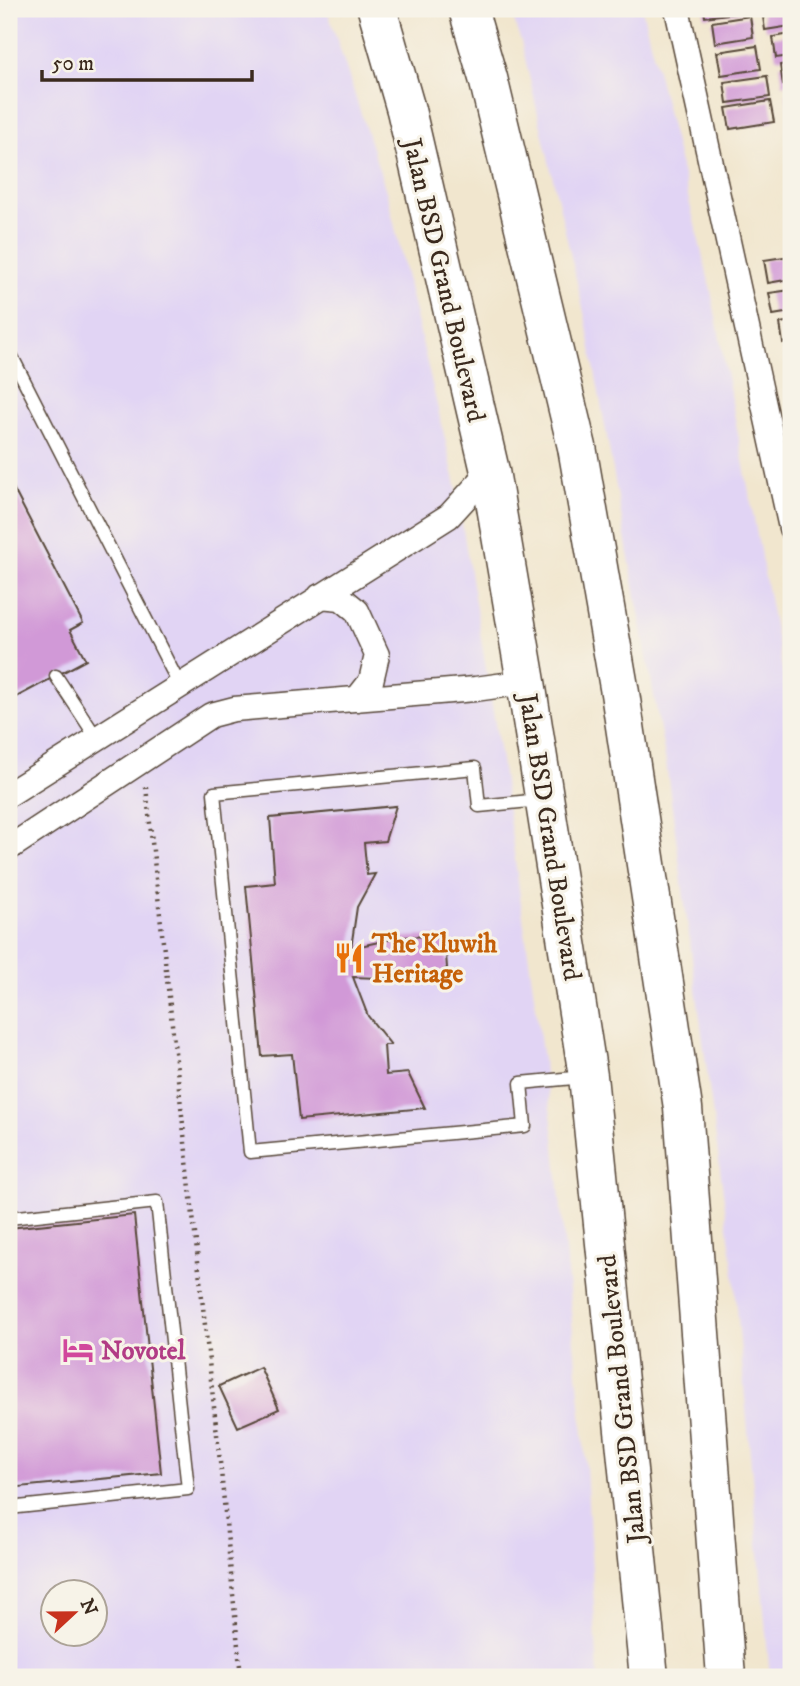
<svg xmlns="http://www.w3.org/2000/svg" width="800" height="1686" font-family="'IM FELL DW Pica',serif">
<style>
.built{fill:#e1d4f4;fill-rule:evenodd}
.building{fill:#d199d7}
.lines{fill:none;stroke-linecap:round;stroke-linejoin:round}
.service-casing{stroke:#564638;stroke-width:15}
.minor-casing{stroke:#564638;stroke-width:27}
.primary-casing{stroke:#564638;stroke-width:41}
.path{stroke:#564638;stroke-width:4.5;stroke-dasharray:2 5;stroke-linecap:butt}
.service{stroke:#fff;stroke-width:12}
.minor{stroke:#fff;stroke-width:24}
.primary{stroke:#fff;stroke-width:38}
.labels{text-anchor:middle;stroke-width:6;stroke-linejoin:round;paint-order:stroke}
.street-label{font-size:26px;fill:#3b2a1e;stroke:#f7f3e8}
.food-label{font-size:26px;font-weight:bold;fill:#c56008;stroke:#f7f3e8;text-anchor:start}
.hotel-label{font-size:26px;font-weight:bold;fill:#b23c85;stroke:#f7f3e8;text-anchor:start}
</style>
<rect width="100%" height="100%" fill="#f7f3e8"/>
<filter id="ink" filterUnits="userSpaceOnUse"><feTurbulence type="fractalNoise" baseFrequency=".0143" numOctaves="2"/><feDisplacementMap in="SourceGraphic" scale="14" xChannelSelector="R" yChannelSelector="G"/><feConvolveMatrix kernelMatrix="1 2 1 2 8 2 1 2 1" color-interpolation-filters="sRGB"/></filter>
<filter id="wash" filterUnits="userSpaceOnUse"><feTurbulence type="fractalNoise" baseFrequency=".00686" numOctaves="4" result="noise"/><feDisplacementMap in="SourceGraphic" scale="28" xChannelSelector="R" yChannelSelector="G"/><feGaussianBlur stdDeviation="1.57" result="paint"/><feColorMatrix in="noise" values="0 0 0 0 0 0 0 0 0 0 0 0 0 0 0 0 0 1.4 0 .05"/><feComposite in="paint" operator="in"/></filter>
<g filter="url(#wash)">
<rect width="100%" height="100%" fill="#f1e6ce"/>
<path class="built" d="M9,9h318l60,185 68,287 45,273 54,383 32,329 12,211h-589zM52,1592h42v42h-42z
M510,9h132l68,277 81,429v962h-21l-36,-403 -68,-512 -80,-441 -65,-280z"/>
<g id="blocks">
<path class="building" d="M704,9h40l1,3 -40,5z
M771,9h20v17l-26,4 -3,-20z
M750,16l3,21 -38,6 -3,-21z
M791,34v22l-15,2 -3,-21z
M757,46l4,23 -40,6 -4,-23z
M791,63v20l-8,2 -3,-20z
M767,76l3,21 -43,6 -3,-21z
M791,93v23h-1l-4,-22z
M770,101l4,21 -44,7 -4,-21z
M791,256v23l-23,4 -4,-23z
M791,290v22l-18,3 -4,-22z
M791,321v20l-8,2 -3,-20z
M791,347v25h-1l-4,-24z
M9,480l74,143 -13,7 16,30 -77,41z
M396,806l-11,35 -21,2 3,32 8,-1 -18,33 -6,41 51,-11 31,-1 12,5 2,27 -10,7 -32,4 -52,-2 15,39 23,29h-7l2,30 22,-2 17,35 -126,12 -7,-66 -30,2 -16,-170 29,-3 -5,-65z
M134,1215l27,258 -152,15v-260z
M260,1367l19,42 -41,18 -19,-41z"/>
</g>
</g>
<g filter="url(#ink)">
<use href="#blocks" fill-opacity="0" stroke="#564638" stroke-width="2"/>
<g class="lines">
<g class="service-casing">
<path id="service" d="M9,351l170,333
M56,676l40,61
M540,800l-61,6 -4,-38 -261,25 36,359 275,-26 -4,-43 63,-6
M9,1218l148,-16 31,287 -179,19"/>
</g>
<g class="minor-casing">
<path id="minor" d="M677,9l114,519
M320,596l21,2 16,13 20,44 -6,26 -14,18
M9,794l440,-278 41,-45
M9,848l202,-133 23,-6 241,-20 51,-7"/>
</g>
<g class="primary-casing">
<path id="primary" d="M377,9l29,101 84,361 36,211 62,394 61,601
M468,9l20,69 89,369 43,246 63,415 43,569"/>
</g>
<path class="path" d="M146,787l75,684 20,206"/>
<use href="#service" class="service"/>
<use href="#minor" class="minor"/>
<use href="#primary" class="primary"/>
</g>
</g>
<defs>
<g id="restaurant-bare" transform="scale(2.415)"><path d="M-5-6h1v4h1v-4h1v4h1v-4h1v5L-1.5 .5V6h-2V.5L-5-1ZM5-6V6H3V1.5H1.5Q1.5-4 5-6Z" fill="#e8710a" stroke="#f7f3e8" stroke-width="2.5" paint-order="stroke"/></g>
<g id="hotel-bare" transform="scale(2.415)"><path d="M-6-4.5h1.5V1H6V5H4.5V3h-9V5H-6ZM-4 0a1.8 1.8 0 1 1 3.6 0ZM.5 0V-2.5h3Q6-2.5 6 0Z" fill="#d1479c" stroke="#f7f3e8" stroke-width="2.5" paint-order="stroke"/></g>
</defs>
<g fill-rule="evenodd">
<use href="#restaurant-bare" x="349" y="958"/>
<use href="#hotel-bare" x="78" y="1350"/>
</g>
<g class="labels">
<g class="street-label">
<text transform="translate(445 280) rotate(77)" y="9">Jalan BSD Grand Boulevard</text>
<text transform="translate(551 837) rotate(81)" y="9">Jalan BSD Grand Boulevard</text>
<text transform="translate(621 1399) rotate(-96)" y="9">Jalan BSD Grand Boulevard</text>
</g>
<g class="food-label">
<text x="372" y="952">The Kluwih<tspan x="372" dy="30">Heritage</tspan></text>
</g>
<g class="hotel-label">
<text x="101" y="1359">Novotel</text>
</g>
</g>
<rect width="800" height="1686" fill="none" stroke="#f7f3e8" stroke-width="35"/>
<g transform="translate(74 1613) rotate(68)"><circle r="33" fill="#f7f3e8" stroke="#aca397" stroke-width="2"/>
<path d="M0-5L12 26L0 18L-12 26Z" fill="#c8321e"/>
<text y="-10" font-size="19" font-weight="bold" text-anchor="middle" fill="#3b2a1e">N</text>
</g>
<path d="M42 70v10h210v-10" fill="none" stroke="#3b2a1e" stroke-width="3.5"/>
<text x="52" y="70" font-size="21" fill="#3b2a1e" stroke="#f7f3e8" stroke-width="5" paint-order="stroke">50 m</text>
</svg>
